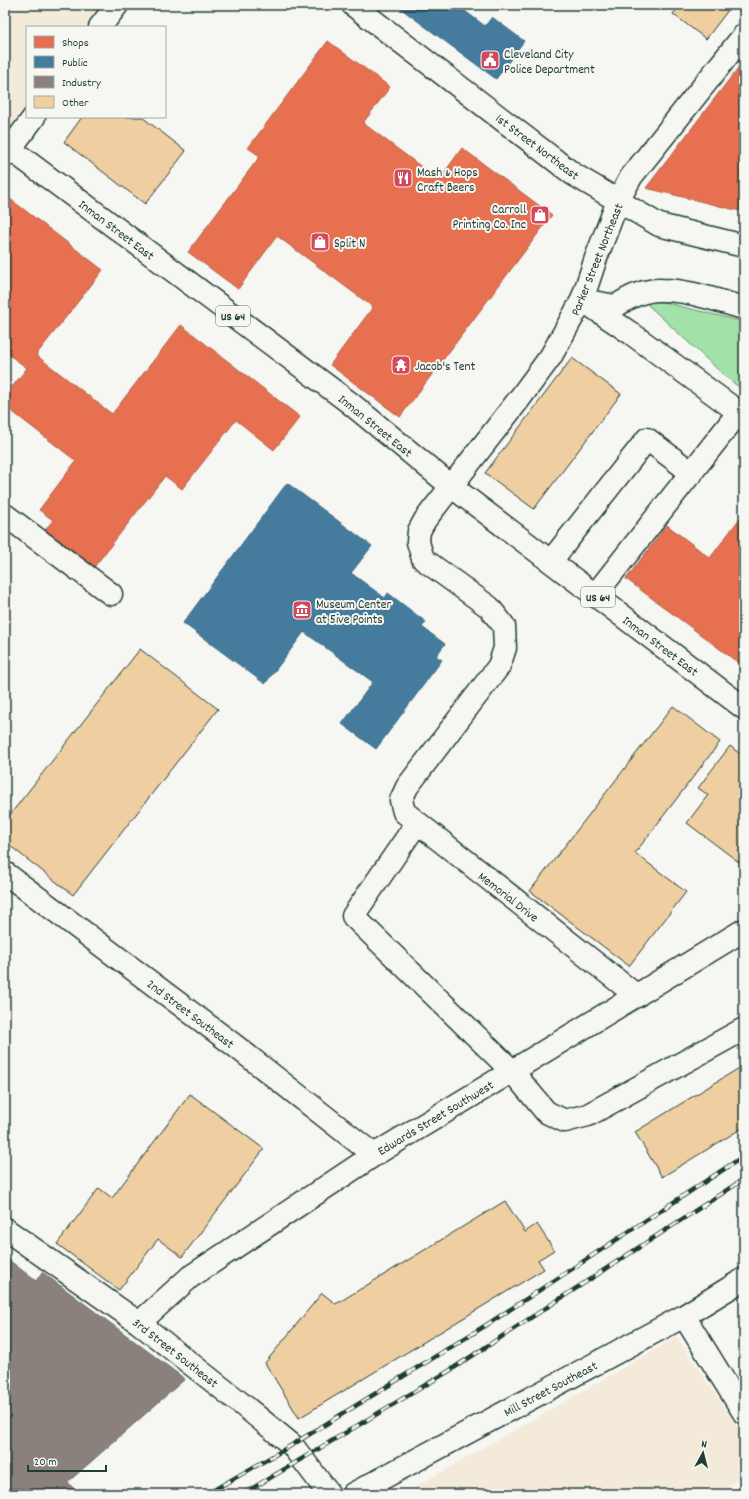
<svg xmlns="http://www.w3.org/2000/svg" width="749" height="1499" font-family="Dekko,sans-serif">
<style>
.built{fill:#f4eada}
.green{fill:#a2e1a9;stroke:#608f6e}
.shops{fill:#e76f51;stroke:#ab6048}
.public{fill:#457b9d;stroke:#3a687e}
.industry{fill:#8a817c;stroke:#6a6d66}
.building{fill:#efcea1;stroke:#1f3d34}
.lines{fill:none;stroke-linecap:round;stroke-linejoin:round}
.minor-casing{stroke:#1f3d34;stroke-width:25}
.major-casing{stroke:#1f3d34;stroke-width:25}
.minor{stroke:#f6f6f2;stroke-width:22}
.major{stroke:#f6f6f2;stroke-width:22}
.rail-casing{stroke:#1f3d34;stroke-width:4.5}
.rail{stroke:#f6f6f2;stroke-width:3;stroke-dasharray:9;stroke-linecap:butt}
.labels{text-anchor:middle;stroke-width:4;stroke-linejoin:round;paint-order:stroke}
.shield{fill:#f6f6f2;stroke:#60746d;stroke-width:1}
.shield-label{font-size:12px;font-weight:bold;fill:#1f3d34}
.poi-label{font-size:13px;fill:#1f3d34;stroke:#f6f6f2;text-anchor:start}
.street-label{font-size:13px;fill:#1f3d34;stroke:#f6f6f2}
</style>
<rect width="100%" height="100%" fill="#f6f6f2"/>
<filter id="ink" filterUnits="userSpaceOnUse"><feTurbulence type="fractalNoise" baseFrequency=".025" numOctaves="2"/><feDisplacementMap in="SourceGraphic" scale="8" xChannelSelector="R" yChannelSelector="G"/><feConvolveMatrix kernelMatrix="1 2 1 2 8 2 1 2 1" color-interpolation-filters="sRGB"/></filter>
<g filter="url(#ink)">
<path class="built" d="M5,5h112l-17,22h-73v90l-22,28z
M677,1337l67,99v40l-29,18h-312z"/>
<path class="green" d="M651,299l93,23v69l-18,-14 -78,-72z"/>
<path class="shops" d="M328,41l62,46 -27,36 76,57 23,-32 90,67 -152,202 -70,-52 43,-58 -96,-71 -39,53 -50,-37 72,-96 -12,-8z
M744,60v152l-98,-24z
M5,195l98,75 -67,85 76,59 69,-89 119,92 -26,33 -38,-30 -54,69 -17,-13 -74,95 -49,-37 11,-14 -14,-10 37,-49 -71,-55v-10l22,-28 -22,-16z
M740,518l4,3v146l-118,-88 41,-54 43,33z"/>
<path class="public" d="M396,5h61l28,21 7,-9 32,24 -28,38z
M287,483l85,63 -21,27 34,25 3,-5 38,29 -4,5 23,17 -9,12 6,4 -66,89 -34,-25 31,-42 -69,-50 -39,52 -82,-61z"/>
<path class="industry" d="M5,1257l31,24 6,-9 143,107 -117,103 10,12h-73z"/>
<path class="building" d="M680,5h52l-26,34 -33,-25z
M82,117h60l44,34 -41,53 -81,-62z
M572,358l49,36 -87,115 -49,-36z
M5,559l4,3 -4,6z
M140,649l78,60 -145,186 -68,-53v-21z
M673,706l47,36 -85,111 51,39 -57,74 -99,-75z
M730,746l14,11v109l-57,-43 21,-28 -10,-7z
M744,1065v62l-82,50 -27,-45z
M190,1094l74,55 -82,108 -24,-18 -39,51 -62,-46 42,-56 13,10z
M505,1201l20,31 12,-8 17,26 -16,10 6,9 -245,149 -34,-55 57,-70 14,11z"/>
<g class="lines">
<g class="minor-casing">
<path id="minor" d="M353,5l220,169 86,51 85,21
M100,27l17,-22
M5,156l29,-39
M582,300l50,34 112,82
M587,301l29,5c13,-9 30,-17 46,-16 27,0 56,11 82,18
M5,515l106,79
M551,561l96,-122 45,34
M595,595l144,-183
M417,823l-64,93 159,155 34,41 19,9 23,-6 156,-86
M5,873l229,172 140,110
M637,996l-233,-184 -3,-12 6,-13 92,-121 6,-18 -1,-22 -15,-19 -66,-48 -5,-17 1,-11 6,-11 95,-122 31,-42 31,-56 14,-42 22,-57 13,-24 113,-142
M5,1229l134,94 99,78 54,44 37,49
M684,1316l60,97
M139,1323l51,-46 184,-122 370,-225
M353,1494l331,-178 60,-37"/>
</g>
<g class="major-casing">
<path id="major" d="M5,145l345,258 101,83 293,222"/>
</g>
<use href="#minor" class="minor"/>
<use href="#major" class="major"/>
<g class="rail-casing">
<path id="rail" d="M207,1494l85,-49 196,-121 256,-168
M243,1494l206,-123 295,-192"/>
</g>
<use href="#rail" class="rail"/>
</g>
</g>
<defs>
<g id="civic-square" transform="scale(1)"><rect x="-9" y="-9" width="18" height="18" rx="4" fill="#d1495b" stroke="#f6f6f2"/><path d="M-.6-6.5H3V-4.5H.6V-3L4-1V1h2V6H-6V1h2V-1L-.6-3ZM-1.2 2.5V6h2.4V2.5Z" fill="#fff"/></g>
<g id="restaurant-square" transform="scale(1)"><rect x="-9" y="-9" width="18" height="18" rx="4" fill="#d1495b" stroke="#f6f6f2"/><path d="M-5-6h1v4h1v-4h1v4h1v-4h1v5L-1.5 .5V6h-2V.5L-5-1ZM5-6V6H3V1.5H1.5Q1.5-4 5-6Z" fill="#fff"/></g>
<g id="shop-square" transform="scale(1)"><rect x="-9" y="-9" width="18" height="18" rx="4" fill="#d1495b" stroke="#f6f6f2"/><path d="M-5-2.5h2.3a2.7 3.5 0 0 1 5.4 0H5L5.5 6h-11ZM-1.5-2.5h3a1.5 2.3 0 0 0-3 0Z" fill="#fff"/></g>
<g id="temple-square" transform="scale(1)"><rect x="-9" y="-9" width="18" height="18" rx="4" fill="#d1495b" stroke="#f6f6f2"/><path d="M0-6L5-2H3V0L6.5 2.5H4V6H1.5V3h-3V6H-4V2.5H-6.5L-3 0V-2H-5Z" fill="#fff"/></g>
<g id="museum-square" transform="scale(1)"><rect x="-9" y="-9" width="18" height="18" rx="4" fill="#d1495b" stroke="#f6f6f2"/><path d="M0-6L6-3V-2H-6V-3ZM-5-1h2V3h-2ZM-1-1h2V3h-2ZM3-1h2V3H3ZM-6 4H6V6H-6Z" fill="#fff"/></g>
</defs>
<g fill-rule="evenodd">
<use href="#civic-square" x="490" y="60"/>
<use href="#restaurant-square" x="403" y="178"/>
<use href="#shop-square" x="540" y="215"/>
<use href="#shop-square" x="320" y="242"/>
<use href="#temple-square" x="401" y="365"/>
<use href="#museum-square" x="302" y="610"/>
</g>
<g class="labels">
<g class="shield">
<rect x="216" y="306" width="34" height="20" rx="3"/>
<rect x="581" y="587" width="34" height="20" rx="3"/>
</g>
<g class="shield-label">
<text x="233" y="320">US 64</text>
<text x="598" y="601">US 64</text>
</g>
<g class="poi-label">
<text x="504" y="58">Cleveland City<tspan x="504" dy="15">Police Department</tspan></text>
<text x="417" y="176">Mash &amp; Hops<tspan x="417" dy="15">Craft Beers</tspan></text>
<text x="526" y="213" text-anchor="end">Carroll<tspan x="526" dy="15">Printing Co. Inc</tspan></text>
<text x="334" y="247">Split N</text>
<text x="415" y="370">Jacob's Tent</text>
<text x="316" y="608">Museum Center<tspan x="316" dy="15">at 5ive Points</tspan></text>
</g>
<g class="street-label">
<text transform="translate(538 146) rotate(37)" y="5">1st Street Northeast</text>
<text transform="translate(117 229) rotate(37)" y="5">Inman Street East</text>
<text transform="translate(596 259) rotate(-68)" y="5">Parker Street Northeast</text>
<text transform="translate(376 425) rotate(39)" y="5">Inman Street East</text>
<text transform="translate(661 645) rotate(37)" y="5">Inman Street East</text>
<text transform="translate(509 896) rotate(38)" y="5">Memorial Drive</text>
<text transform="translate(191 1013) rotate(37)" y="5">2nd Street Southeast</text>
<text transform="translate(435 1117) rotate(-31)" y="5">Edwards Street Southwest</text>
<text transform="translate(176 1352) rotate(38)" y="5">3rd Street Southeast</text>
<text transform="translate(550 1388) rotate(-28)" y="5">Mill Street Southeast</text>
</g>
</g>
<rect width="749" height="1499" fill="none" stroke="#f6f6f2" stroke-width="20"/>
<rect x="10" y="10" width="729" height="1479" fill="none" stroke="#1f3d34" stroke-width="1.5" filter="url(#ink)"/>
<rect x="26" y="26" width="140" height="92" fill="#f6f6f2" stroke="#a0aca6"/>
<rect x="34" y="36" width="20" height="12" fill="#e76f51" stroke="#a0aca6"/>
<text x="62" y="46" font-size="12" fill="#1f3d34">Shops</text>
<rect x="34" y="56" width="20" height="12" fill="#457b9d" stroke="#a0aca6"/>
<text x="62" y="66" font-size="12" fill="#1f3d34">Public</text>
<rect x="34" y="76" width="20" height="12" fill="#8a817c" stroke="#a0aca6"/>
<text x="62" y="86" font-size="12" fill="#1f3d34">Industry</text>
<rect x="34" y="96" width="20" height="12" fill="#efcea1" stroke="#a0aca6"/>
<text x="62" y="106" font-size="12" fill="#1f3d34">Other</text>
<g transform="translate(703 1453) rotate(7)" stroke="#f6f6f2" stroke-width="3" paint-order="stroke">
<path d="M0-3L7 15L0 10L-7 15Z" fill="#1f3d34"/>
<text y="-6" font-size="11" font-weight="bold" text-anchor="middle" fill="#1f3d34">N</text>
</g>
<path d="M28 1465v6h78v-6" fill="none" stroke="#1f3d34" stroke-width="2"/>
<text x="34" y="1465" font-size="12" fill="#1f3d34" stroke="#f6f6f2" stroke-width="3" paint-order="stroke">20 m</text>
</svg>
